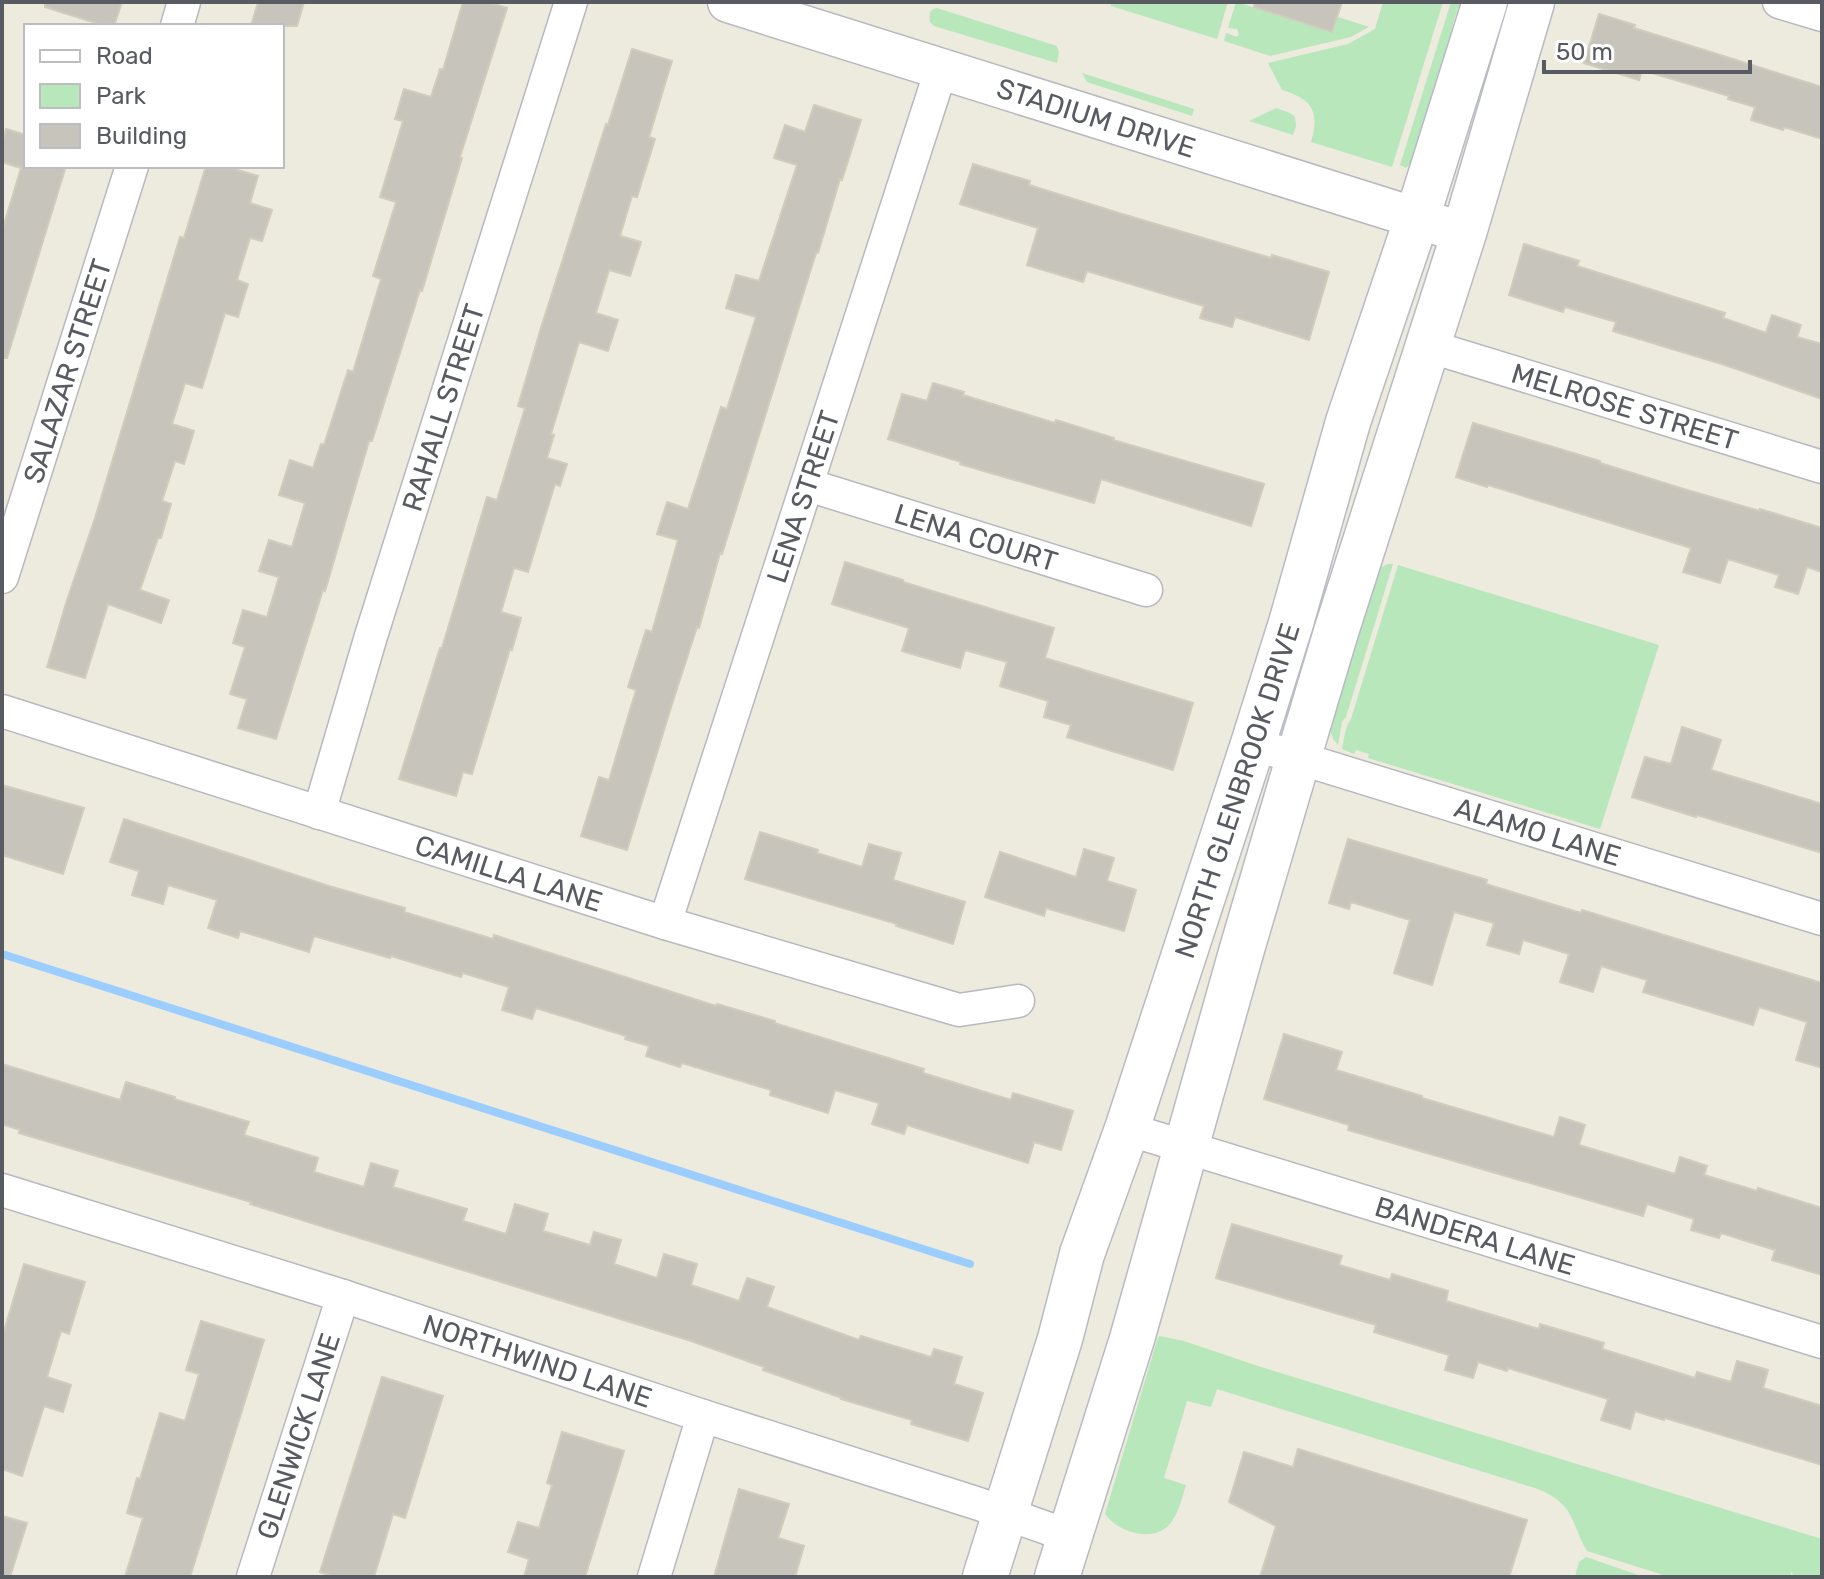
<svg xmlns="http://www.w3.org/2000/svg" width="1824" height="1579" font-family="Rubik,sans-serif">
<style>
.green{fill:#b8e7bb}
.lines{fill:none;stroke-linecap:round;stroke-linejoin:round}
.stream{stroke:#9ccdff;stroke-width:8}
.building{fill:#c7c4bb;stroke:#d1ccbc;stroke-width:2}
.minor-casing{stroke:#b7b9bf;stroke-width:35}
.tertiary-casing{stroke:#b7b9bf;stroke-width:43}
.secondary-casing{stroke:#b8bbc2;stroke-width:47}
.minor{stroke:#fff;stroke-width:32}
.tertiary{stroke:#fff;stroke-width:40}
.secondary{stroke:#fff;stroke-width:44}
.labels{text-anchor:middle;stroke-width:6;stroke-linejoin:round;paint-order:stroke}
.street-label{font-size:28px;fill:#585b61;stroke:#fff}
</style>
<rect width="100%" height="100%" fill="#edeade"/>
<path class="green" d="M1112,2h116l-11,37 -106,-33z
M1236,2l97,29 5,-14 31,10 -18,10 -81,19 -46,-15 2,-8 11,4 2,-3 -2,-5 -9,-1z
M1383,2h60l-51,165 -81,-25c9,-31 1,-43 -29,-52l-14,-27 80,-19 27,-15z
M1451,2h14l-3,7 -4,-1 -6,19 4,1 -41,131 -9,9 -6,-3z
M937,8l120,38 2,6 -2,11 -123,-37 -4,-4c-1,-7 -1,-13 7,-14z
M1082,73l112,36 -2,7 -105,-34z
M1276,108l14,5 5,4 1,9 -3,9 -44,-14z
M1388,564h5l-47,153 -4,5 -4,23c-13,-14 -7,-27 -4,-43h4l4,-12 -3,-2 37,-118z
M1398,565l261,80 -59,184 -232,-71 1,-4 -13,-4 -2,4 -12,-5c2,-9 3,-23 9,-30z
M1160,1336l24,5 77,26 561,172v38h-29l-1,-6 -2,6h-120l-83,-26c-17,-29 -11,-46 -49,-62l-321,-100 -6,18 -24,-6 -23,77 22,7c-4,13 -8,31 -18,41 -18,17 -51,5 -63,-12l53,-177z
M1586,1557l58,20h-69l4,-15z"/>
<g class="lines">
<path class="stream" d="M2,954l968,310"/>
</g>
<path class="building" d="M45,2h77l-8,24h-9l-60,-19z
M258,2h46l-7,24h-46z
M463,2h24l20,6 -47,149 2,1 -40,133 -2,-1 -48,151h-3l-44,150 -2,-1 -47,149 -38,-11 9,-29 -17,-5 15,-47 -12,-4 10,-33 24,7 12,-40 -20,-6 10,-31 23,7 13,-44 -26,-8 11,-35 23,8 8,-24 3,1 24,-75 5,2 28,-93 -8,-3 23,-74 -16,-5 23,-76 -8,-2 9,-30 27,8 9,-28 3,1z
M1255,2h87l-10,30 -78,-25z
M1599,14l36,11 -1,3 188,59v52l-38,-12 -1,3 -32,-10 4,-13 -27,-8 1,-3 -87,-26 -3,10 -55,-17z
M632,49l40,12 -23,76 6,2 -18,58 -5,-1 -12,40 21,6 -11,34 -21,-6 -13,43 22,7 -10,31 -29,-9 -28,92 3,1 -7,23 20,6 -7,22 -5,-2 -27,88 -14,-4 -13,44 20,6 -9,32 -2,-1 -38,125 -9,-2 -7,24 -57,-17 41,-131h2l45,-151 10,3 28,-92 -7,-2 22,-75 66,-207 2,1z
M814,105l47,15 -19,60 -2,-1 -22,74h-2l-94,301 -2,-1 -21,75 -2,-1 -24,74 -46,149 -46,-14 18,-59 10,3 27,-90 -8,-3 18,-57 6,2 26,-92 -21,-6 10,-32 21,7 33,-102 6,2 29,-92 -30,-9 10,-33 23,6 38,-116 -23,-7 11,-33 20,7z
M6,129l20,6v31h40l-59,192h-5v-127l19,-63 -19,-6v-19z
M973,164l57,17 -1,4 93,29 149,44 1,-3 57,17 -20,68 -74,-23 -3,10 -32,-9 4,-12 -117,-35 -4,11 -56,-17 11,-37 -78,-24z
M206,166h18l34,10 -8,27 22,7 -10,31 -12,-3 -13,42 11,4 -10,33 -13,-4 -23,75 -17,-5 -13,41 22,7 -10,33 -9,-3 -13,40 9,3 -10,34h-3l-18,52 29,10 -8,23 -53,-19 -23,74 -38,-11 20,-67 28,-82 85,-281 4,1z
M1524,244l55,17 -2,5 148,47 -2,5 43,15 6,-18 29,10 -4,12 25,7v55l-97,-34 -112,-34 3,-9 -51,-15 -2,5 -54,-17z
M933,383l31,9 -1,3 92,28 1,-3 58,18 -1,2 151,44 -13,42 -150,-47 -7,24 -134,-39 1,-2 -73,-23 14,-45 25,7z
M1473,423l127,38v2l87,27 73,21v-2l62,19v44l-15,-5 -9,27 -23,-7 4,-12 -51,-16 -8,24 -37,-11 8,-24 -203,-63 -1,2 -31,-10z
M845,562l58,18v2l151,46 -9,30 148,45 -20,67 -106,-33 4,-12 -27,-8 4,-16 -48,-15 7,-24 -42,-12 -5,18 -58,-17 7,-23 -77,-24z
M1682,727l39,13 -10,30 111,34v49l-125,-38 -1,2 -64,-20 13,-40 26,7z
M2,785l82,23 -21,66 -61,-19z
M124,819l205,67 76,22 -1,4 89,27 1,-4 222,71 1,-2 58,17 -1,2 150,46 -1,4 88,27 2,-7 60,18 -12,39 -27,-8 -6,21 -121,-38 -3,9 -32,-10 7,-21 -44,-13 -7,23 -58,-18 1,-5 -89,-27 -2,4 -34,-11 3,-10 -24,-7 1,-3 -90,-28 -4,11 -30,-9 7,-23 -46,-14 -2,4 -70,-21 -1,2 -76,-22 -5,16 -69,-21 -2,7 -30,-10 9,-28 -49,-15 -5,19 -31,-9 7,-24 -29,-9z
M760,832l58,18 -1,3 45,14 7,-23 32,9 -8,27 72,22 -12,42 -57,-18 1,-2 -152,-45z
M1348,839l139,41 -1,4 95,29 1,-3 240,73v85l-26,-8 11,-38 -48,-15 -6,18 -110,-33 4,-12 -46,-14 -8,26 -33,-10 9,-28 -46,-14 -4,14 -32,-9 7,-22 -40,-11 -22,73 -38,-12 16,-53 -59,-18 -2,7 -20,-6z
M1084,849l30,9 -7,23 29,9 -12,41 -78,-23 -2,8 -59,-19 15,-45 76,25z
M1284,1034l58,18 -6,18 86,26v2l132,39 6,-20 25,8 -6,20 96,29 5,-17 27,9 -3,9 53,16 1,-3 64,20v67l-50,-15 3,-10 -54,-17 -2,5 -28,-8 3,-11 -47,-15 -4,12 -295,-86 1,-5 -85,-26z
M2,1064l118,36 6,-18 49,15 -1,2 75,23 -5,13 74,23 -4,14 50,15 7,-24 27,8 -5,16 74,22 -4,12 43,13 9,-30 33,10 -5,17 47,14 4,-13 27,8 -7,24 43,14 7,-24 33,10 -6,21 48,16 8,-23 27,9 -7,20 92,33 2,-4 70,21 3,-8 28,8 -8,27 29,9 -15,48 -57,-17 1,-4 -71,-21 1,-1 -79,-28 1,-3 -73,-26 -441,-137 1,-2 -232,-69 1,-3 -18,-6z
M1232,1224l110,32 -3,9 51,15 2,-6 56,17 -2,10 93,28 1,-5 64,19 -2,6 93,29 2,-6 34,10 6,-21 31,9 -5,18 59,18v59l-157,-47 -1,2 -29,-9 -5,18 -29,-9 7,-21 -100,-31 -1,3 -29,-9 -5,16 -28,-8 4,-15 -75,-23 2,-7 -160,-47z
M24,1264l61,18 -16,52 -8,-3 -14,46 24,8 -8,27 -19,-6 -22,70 -20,-7v-131z
M201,1321l63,19 -74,237h-65l18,-59 -16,-5 10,-35 3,1 20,-66 25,8 14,-47 -13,-4z
M382,1377l61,19 -38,122 -12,-4 -19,63h-39l-15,-5z
M562,1432l62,19 -39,126h-61l5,-18 -21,-7 10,-30 21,6 13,-43 -5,-2z
M1298,1449l229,71 -18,57h-249l16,-51 -47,-24 15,-50 49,15z
M739,1489l50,15 -11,34 26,8 -9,31h-81z
M2,1516l25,7 -17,54h-8z"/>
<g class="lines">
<g class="minor-casing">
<g id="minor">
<path d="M1779,2l43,13"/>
<path d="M177,26l7,-24"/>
<path id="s1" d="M1428,346l394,121"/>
<path id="s2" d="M808,485l338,105"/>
<path id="s3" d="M2,577l130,-411"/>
<path id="s4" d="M2,711l663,212 294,87 59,-9"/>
<path id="s5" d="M1253,744l569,175"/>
<path id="s6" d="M319,813l52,-177 200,-634"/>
<path id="s7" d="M665,923l276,-853"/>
<path id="s8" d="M1127,1129l695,213"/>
<path id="s9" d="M2,1190l341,106 360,120 276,88 90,32"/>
<path id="s10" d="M253,1577l90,-281"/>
<path d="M654,1577l49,-161"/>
</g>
</g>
<g class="tertiary-casing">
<g id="tertiary">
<path id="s11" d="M728,2l736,231"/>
</g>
</g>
<g class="secondary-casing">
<g id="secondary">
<path id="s12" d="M985,1577l75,-238 22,-85 45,-125 126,-385 38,-121 57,-201 69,-204 68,-216"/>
<path d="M1057,1577l75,-238 110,-390 56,-190 38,-127 128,-399 68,-231"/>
</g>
</g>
<use href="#minor" class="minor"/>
<use href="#tertiary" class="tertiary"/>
<use href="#secondary" class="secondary"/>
</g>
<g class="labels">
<g class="street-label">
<text dy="10" stroke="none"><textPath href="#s11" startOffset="386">STADIUM DRIVE</textPath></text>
<text dy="10" stroke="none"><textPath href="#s3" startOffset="216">SALAZAR STREET</textPath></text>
<text dy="10" stroke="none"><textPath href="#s6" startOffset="424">RAHALL STREET</textPath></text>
<text dy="10" stroke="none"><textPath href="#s1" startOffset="206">MELROSE STREET</textPath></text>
<text dy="10" stroke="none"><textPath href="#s7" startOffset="448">LENA STREET</textPath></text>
<text dy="10" stroke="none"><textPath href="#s2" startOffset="176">LENA COURT</textPath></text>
<text dy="10" stroke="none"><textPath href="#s12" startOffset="826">NORTH GLENBROOK DRIVE</textPath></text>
<text dy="10" stroke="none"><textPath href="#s5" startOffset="298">ALAMO LANE</textPath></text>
<text dy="10" stroke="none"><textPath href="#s4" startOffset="532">CAMILLA LANE</textPath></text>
<text dy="10" stroke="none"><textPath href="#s8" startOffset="364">BANDERA LANE</textPath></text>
<text dy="10" stroke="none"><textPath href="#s9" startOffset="562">NORTHWIND LANE</textPath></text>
<text dy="10" stroke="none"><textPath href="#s10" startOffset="148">GLENWICK LANE</textPath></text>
</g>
</g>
<rect width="1824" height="1579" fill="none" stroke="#585b61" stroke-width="8"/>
<rect x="24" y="24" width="260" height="144" fill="#ffffff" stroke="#bcbdc0" stroke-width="2"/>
<rect x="40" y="50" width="40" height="12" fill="#ffffff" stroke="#bcbdc0" stroke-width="2"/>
<text x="96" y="64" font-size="24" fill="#585b61">Road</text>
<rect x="40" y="84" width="40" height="24" fill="#b8e7bb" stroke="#bcbdc0" stroke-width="2"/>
<text x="96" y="104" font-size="24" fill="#585b61">Park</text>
<rect x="40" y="124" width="40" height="24" fill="#c7c4bb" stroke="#bcbdc0" stroke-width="2"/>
<text x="96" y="144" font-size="24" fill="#585b61">Building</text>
<path d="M1544 60v12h206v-12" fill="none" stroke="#585b61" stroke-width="4"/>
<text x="1556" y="60" font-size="24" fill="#585b61" stroke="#ffffff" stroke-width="6" paint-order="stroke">50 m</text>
</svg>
